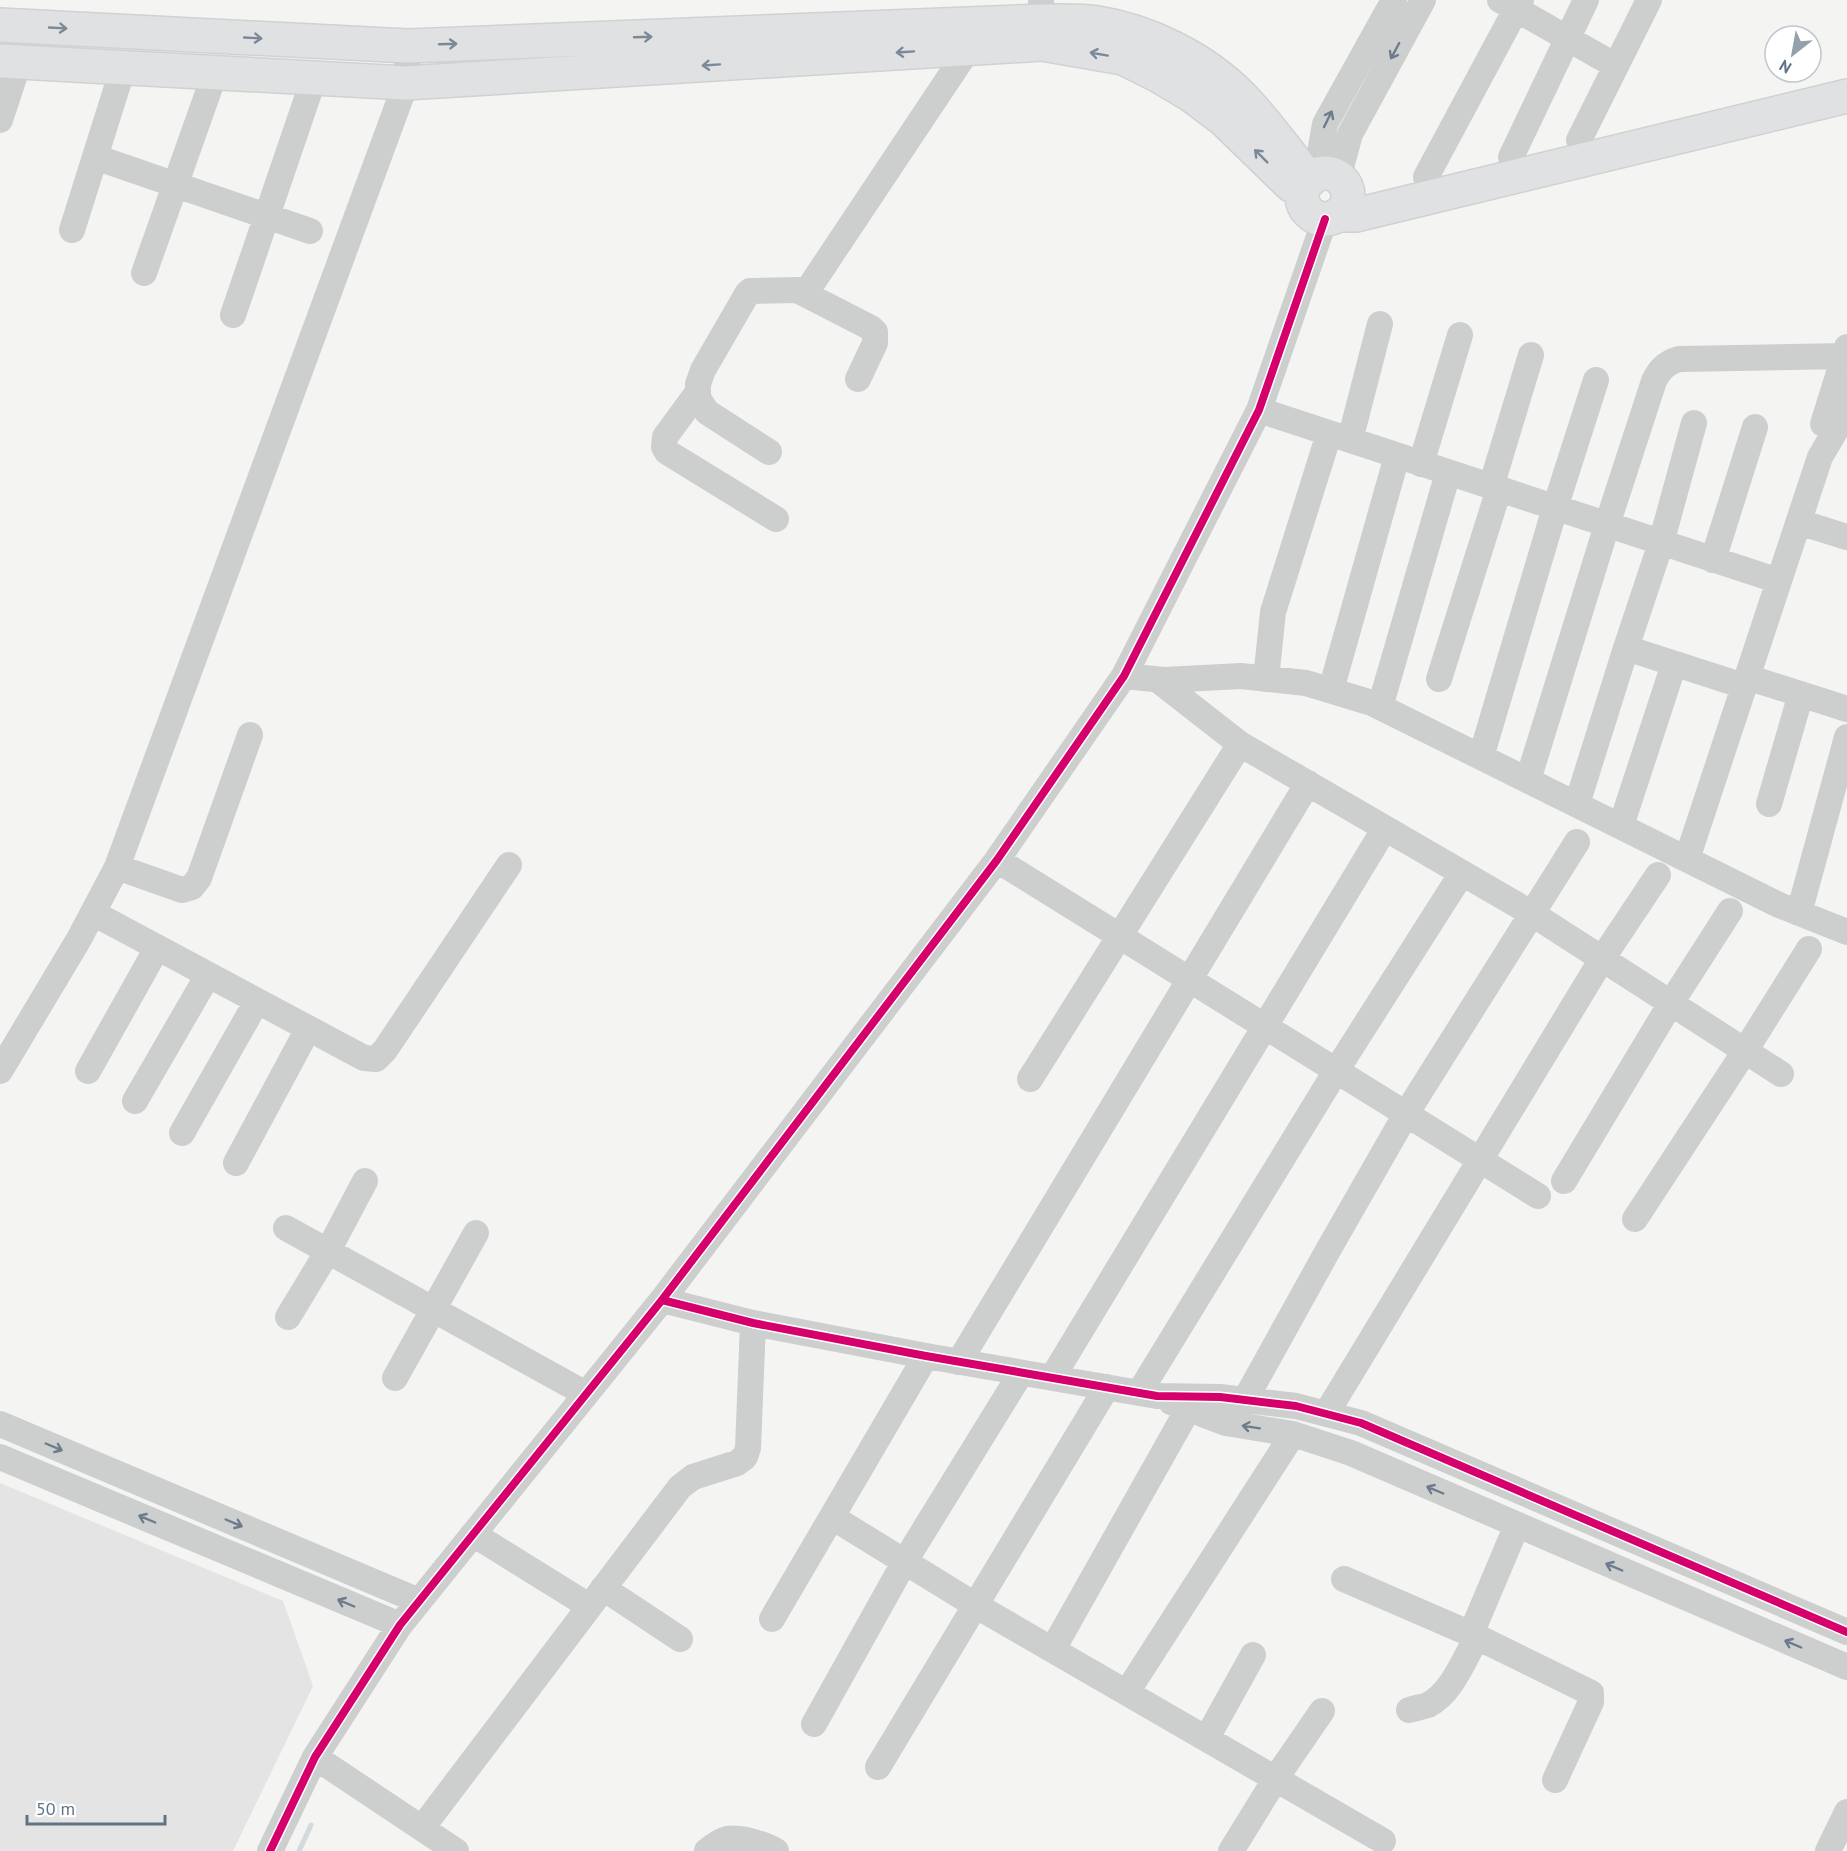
<svg xmlns="http://www.w3.org/2000/svg" width="1847" height="1851" font-family="'PT Sans',sans-serif">
<style>
.built{fill:#e3e4e3}
.lines{fill:none;stroke-linecap:round;stroke-linejoin:round}
.stream{stroke:#d3d9dd;stroke-width:5}
.major-casing{stroke:#d0d2d2;stroke-width:36}
.minor{stroke:#cdcfcf;stroke-width:26}
.major{stroke:#e0e1e2;stroke-width:33}
.cycleway-casing{stroke:#fff;stroke-width:11}
.cycleway{stroke:#d6006c;stroke-width:8}
.oneway{stroke:#7a8998}
.oneway2{stroke:#6c7c8c}
</style>
<rect width="100%" height="100%" fill="#f4f4f2"/>
<path class="built" d="M0,1483l283,118 30,85 -80,165h-233z"/>
<g class="lines">
<path class="stream" d="M299,1851l12,-26"/>
<g class="major-casing">
<path id="major" d="M0,25l408,21 634,-25c18,0 38,-1 56,2 50,8 105,35 142,72 25,25 47,57 70,85
M0,61l406,22 636,-39 81,14 36,18 32,19 32,24 68,66
M1302 196a23 23 0 1 1 46 0a23 23 0 1 1-46 0Z
M1337,215h19l491,-119"/>
</g>
<path class="minor" d="M1041,0l1,21
M1500,0l116,66
M0,120l19,-58
M1579,140l70,-140
M95,157l215,74
M1511,157l75,-157
M1316,176l9,-52 69,-124
M1426,177l95,-177
M1338,178l12,-44 73,-134
M72,230l51,-162
M144,273l71,-200
M805,294l164,-246
M233,315l81,-237
M698,392l-33,45 -1,10 3,5 109,67
M1259,410l520,171
M1694,423l-33,120 -35,105 118,38
M1823,424l24,-77
M1350,440l30,-116
M769,452l-62,-40 -9,-14v-14l5,-14 44,-76 3,-3 47,-1 74,38 4,4v11l-17,36
M1421,464l39,-129
M1491,487l40,-132
M1799,522l48,15
M1713,560l42,-133
M1124,676l40,4 77,-4 65,7 66,20 407,202 68,27
M1747,677l100,32
M1266,679l7,-67 56,-178
M1439,679l60,-190
M1158,680l82,64 291,169 250,161
M1331,690l66,-234
M1380,707l68,-234
M1481,757l74,-249 41,-128
M1528,780l79,-255 47,-144c6,-12 12,-18 25,-22l165,-3
M1577,804l49,-156
M1769,804l32,-110
M1621,826l53,-162
M1687,859l133,-402 20,-34 7,-21
M997,860l541,336
M117,867l65,23 10,-3 7,-9 51,-143
M93,913l271,145 12,1 9,-9 124,-185
M1799,913l48,-176
M0,1071l79,-132 38,-72 289,-784 2,-37
M88,1071l69,-123
M1030,1079l210,-335
M135,1101l73,-126
M182,1133l75,-132
M236,1163l72,-134
M1564,1181l107,-178 59,-92
M1635,1219l110,-168 64,-102
M286,1228l300,166
M662,1300l91,23 173,33 231,40 63,1 76,9 65,17 486,209
M288,1317l40,-66 37,-70
M959,1362l349,-579
M395,1378l81,-145
M1052,1378l333,-550
M1139,1393l197,-322 126,-198
M1245,1400l82,-148 79,-138 171,-272
M1171,1402l55,21 67,11 58,19 496,214
M1326,1414l276,-455 56,-84
M0,1424l419,177
M0,1457l400,168
M832,1517l143,88 408,236
M473,1534l116,72
M1344,1579l127,55 120,59v9l-36,78
M603,1588l77,51
M772,1619l154,-263
M1471,1634l46,-109
M1053,1649l142,-252
M1127,1692l166,-258
M1409,1710c6,-2 13,-3 19,-5 24,-12 36,-46 49,-68
M814,1724l91,-163 116,-188
M1207,1738l46,-83
M315,1757l141,94
M878,1767l229,-380
M422,1828l258,-341 13,-10 44,-14 8,-6 3,-9 5,-125
M270,1851l45,-94 85,-132 262,-325 335,-440 127,-184 135,-266 66,-191
M707,1851c5,-4 11,-9 17,-11 12,-5 41,4 52,11
M1231,1851l45,-73 46,-67
M1828,1851l19,-39"/>
<use href="#major" class="major"/>
<g class="cycleway-casing">
<path id="cycleway" d="M662,1300l91,23 173,33 231,40 63,1 76,9 65,17 486,209
M270,1851l45,-94 85,-132 262,-325 335,-440 127,-184 135,-266 66,-191"/>
</g>
<use href="#cycleway" class="cycleway"/>
</g>
<defs><path id="oneway-shaft" d="M-6 0H5M1.5-3L5.5 0L1.5 3" fill="none" stroke-width="1.6" stroke-linecap="round" stroke-linejoin="round" transform="scale(1.5)"/></defs>
<g class="oneway">
<use href="#oneway-shaft" transform="translate(58 28) rotate(3)"/>
<use href="#oneway-shaft" transform="translate(643 37) rotate(-2)"/>
<use href="#oneway-shaft" transform="translate(253 38) rotate(3)"/>
<use href="#oneway-shaft" transform="translate(448 44) rotate(-2)"/>
<use href="#oneway-shaft" transform="translate(905 52) rotate(176)"/>
<use href="#oneway-shaft" transform="translate(1099 54) rotate(-170)"/>
<use href="#oneway-shaft" transform="translate(711 65) rotate(176)"/>
<use href="#oneway-shaft" transform="translate(1261 156) rotate(-135)"/>
</g>
<g class="oneway2">
<use href="#oneway-shaft" transform="translate(1395 51) rotate(118)"/>
<use href="#oneway-shaft" transform="translate(1328 119) rotate(-64)"/>
<use href="#oneway-shaft" transform="translate(1251 1427) rotate(-171)"/>
<use href="#oneway-shaft" transform="translate(54 1447) rotate(23)"/>
<use href="#oneway-shaft" transform="translate(1435 1490) rotate(-157)"/>
<use href="#oneway-shaft" transform="translate(147 1519) rotate(-157)"/>
<use href="#oneway-shaft" transform="translate(234 1523) rotate(23)"/>
<use href="#oneway-shaft" transform="translate(1614 1567) rotate(-157)"/>
<use href="#oneway-shaft" transform="translate(346 1603) rotate(-157)"/>
<use href="#oneway-shaft" transform="translate(1793 1644) rotate(-157)"/>
</g>
<g transform="translate(1793 54) rotate(211)"><circle r="28" fill="#ffffff" stroke="#c0c7ce" stroke-width="1.5"/>
<path d="M0-4.5L10 22L0 15L-10 22Z" fill="#94a0ab"/>
<text y="-9" font-size="16" font-weight="bold" text-anchor="middle" fill="#617385">N</text>
</g>
<path d="M27 1815v9h138v-9" fill="none" stroke="#617385" stroke-width="3"/>
<text x="36" y="1815" font-size="18" fill="#617385" stroke="#ffffff" stroke-width="4.5" paint-order="stroke">50 m</text>
</svg>
